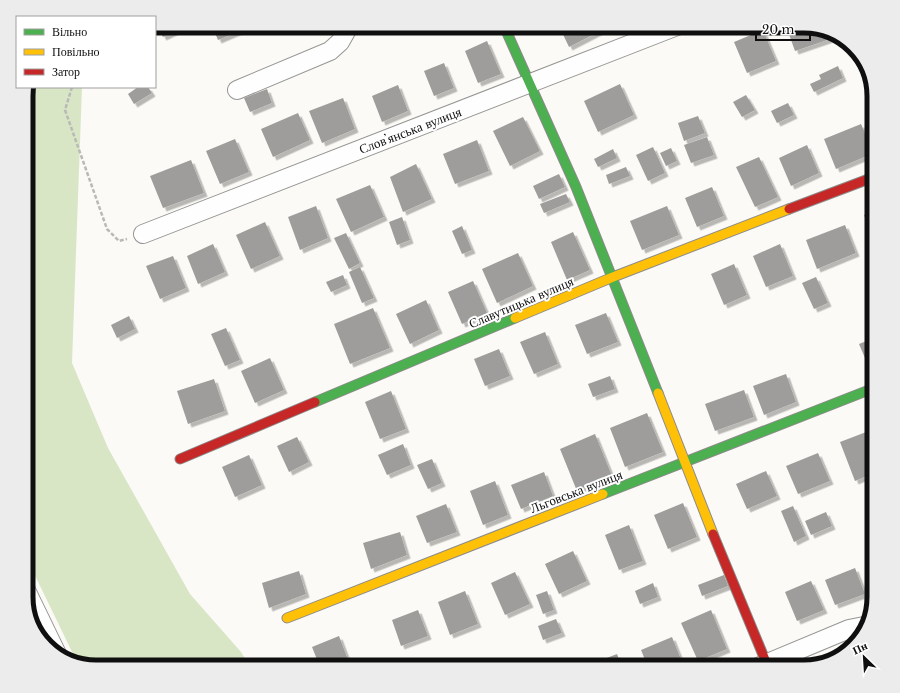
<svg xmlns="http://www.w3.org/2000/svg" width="900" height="693" font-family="'Libre Baskerville',serif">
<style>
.forest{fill:#d8e6c6}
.building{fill:#9f9d9b;filter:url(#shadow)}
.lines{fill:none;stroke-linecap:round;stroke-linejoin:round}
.street-casing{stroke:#959593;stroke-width:20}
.fast-casing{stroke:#8c8b8a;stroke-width:11}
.slow-casing{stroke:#8c8b8a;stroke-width:11}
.jam-casing{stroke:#8c8b8a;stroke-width:11}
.path{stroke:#b9b9b8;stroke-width:2.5;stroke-dasharray:4 2;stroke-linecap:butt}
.street{stroke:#fefefe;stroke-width:18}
.fast{stroke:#4caf50;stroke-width:9}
.slow{stroke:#ffc107;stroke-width:9}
.jam{stroke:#c62828;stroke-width:9}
.labels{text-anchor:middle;stroke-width:4;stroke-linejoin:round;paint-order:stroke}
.street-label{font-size:13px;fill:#0f0f0f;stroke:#fff}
.rim{fill:none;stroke:#0f0f0f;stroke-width:5}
</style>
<defs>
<filter id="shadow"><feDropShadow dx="3.5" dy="3.5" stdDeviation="0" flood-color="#0004"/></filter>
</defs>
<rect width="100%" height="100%" fill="#fbfaf6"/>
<path class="forest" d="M27,87h55l-10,276 36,85 82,146 51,58 9,15h-155l-19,-7 -50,-103z"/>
<path class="building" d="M157,26h24l1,2 -19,9z
M212,26h39l-33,14z
M559,26h39l2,5 -31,16z
M614,26h15l-13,5z
M786,26h19l24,8 1,5 -35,12z
M763,30l13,31 -29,12 -13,-31z
M487,41l14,33 -23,9 -13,-32z
M444,63l10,25 -20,8 -10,-25z
M838,66l5,12 -29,14 -4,-8 11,-5 -2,-4z
M620,84l14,31 -36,17 -14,-31z
M398,85l10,26 -26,11 -10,-26z
M138,87h10l4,6 -18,11 -6,-10z
M267,89l5,14 -22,9 -6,-14z
M746,95l9,15 -13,7 -9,-15z
M343,98l12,31 -33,14 -13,-32z
M788,103l6,12 -17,8 -6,-12z
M298,113l12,27 -37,17 -12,-28z
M698,116l7,17 -21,8 -6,-18z
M523,117l17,34 -30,15 -17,-35z
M861,124l13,29 -38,16 -12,-30z
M707,137l7,18 -23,8 -7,-18z
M235,139l14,33 -29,12 -14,-33z
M477,140l12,31 -34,13 -12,-30z
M807,145l12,28 -28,13 -12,-28z
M653,147l12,26 -17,8 -12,-26z
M671,148l6,13 -11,5 -6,-13z
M613,149l4,9 -19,9 -4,-8z
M759,157l19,40 -23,10 -19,-40z
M191,160l13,33 -41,15 -13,-32z
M416,164l16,35 -29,13 -13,-35z
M626,167l4,9 -21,8 -3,-9z
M559,174l6,13 -26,12 -6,-13z
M370,185l14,32 -33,15 -15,-33z
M712,187l12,29 -27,11 -12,-29z
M566,194l4,8 -26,11 -4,-9z
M316,206l12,32 -28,12 -12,-33z
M667,206l12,29 -37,15 -12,-29z
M874,211v30l-10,-26z
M402,217l8,23 -13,5 -8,-23z
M265,222l15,34 -29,13 -15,-34z
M845,225l11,28 -39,16 -11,-29z
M462,226l10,24 -10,4 -10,-23z
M573,232l17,38 -23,10 -16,-38z
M346,233l14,30 -11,6 -15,-31z
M213,244l12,28 -27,12 -11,-28z
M780,244l13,32 -27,11 -13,-31z
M518,253l15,33 -36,17 -15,-34z
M173,256l13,32 -26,11 -14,-33z
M734,264l13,31 -23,10 -13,-31z
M360,267l14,31 -12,5 -13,-31z
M343,275l4,10 -16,7 -5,-10z
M816,277l12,26 -14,6 -12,-26z
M473,281l14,32 -25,11 -14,-32z
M426,300l13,30 -29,14 -14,-30z
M373,308l17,40 -40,16 -16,-40z
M606,313l12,29 -31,12 -12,-29z
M129,316l6,13 -18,9 -6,-13z
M226,328l14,32 -15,6 -14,-32z
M545,332l13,32 -24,10 -14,-32z
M874,338v33l-3,1 -12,-28z
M499,349l11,27 -25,10 -11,-27z
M270,358l14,32 -29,13 -14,-32z
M786,374l10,28 -32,13 -11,-29z
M610,376l5,13 -22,8 -5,-13z
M214,379l11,32 -37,13 -11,-33z
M744,390l10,27 -39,14 -10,-27z
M391,391l15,38 -26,10 -15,-37z
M647,413l16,39 -38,15 -15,-39z
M874,429v44l-19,8 -15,-39z
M595,434l17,42 -35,15 -17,-42z
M297,437l12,25 -20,10 -12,-26z
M403,444l8,21 -24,10 -9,-20z
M818,453l12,28 -32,13 -12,-28z
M249,455l13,30 -27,12 -13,-30z
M432,459l10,24 -14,6 -11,-24z
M766,471l11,25 -30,13 -11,-25z
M544,472l9,24 -32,13 -10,-24z
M495,481l13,34 -25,10 -13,-34z
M683,503l14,34 -29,12 -14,-34z
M446,504l11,28 -30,11 -11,-27z
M793,506l13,30 -12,6 -13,-31z
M826,512l6,14 -21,9 -6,-14z
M629,525l14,36 -24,9 -14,-35z
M400,532l7,23 -36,14 -8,-26z
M874,546v13l-4,1 -3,-12z
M573,551l14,30 -28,13 -14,-30z
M855,568l10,26 -30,11 -10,-25z
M299,571l7,23 -37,14 -7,-25z
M515,572l15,32 -25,11 -14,-32z
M724,575l4,11 -26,10 -4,-11z
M811,581l13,29 -27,11 -12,-29z
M653,583l5,14 -18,7 -5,-13z
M465,591l13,33 -28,11 -12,-33z
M547,591l7,19 -11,4 -7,-19z
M418,610l10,26 -27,10 -9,-26z
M711,610l16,39 -29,12 -17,-38z
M556,619l6,14 -19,7 -5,-14z
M339,636l11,29 -6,2h-24l-8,-20z
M672,637l12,30h-36l-7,-17z
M617,654l5,13h-35l-1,-1z"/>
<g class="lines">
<g class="street-casing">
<path id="street" d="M237,90l93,-39 10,-9 9,-16
M143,234l534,-208
M26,590l31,64
M758,667l91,-38 15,-3"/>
</g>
<g class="fast-casing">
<path id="fast" d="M504,26l72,161 82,206
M315,402l200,-84
M603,494l271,-106"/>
</g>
<g class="slow-casing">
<path id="slow" d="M515,318l98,-41 176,-68
M658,393l55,141
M287,618l316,-124"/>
</g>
<g class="jam-casing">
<path id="jam" d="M789,209l85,-32
M180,459l135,-57
M713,534l55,133"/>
</g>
<path class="path" d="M72,87l-7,23 42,119 12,12 8,-2"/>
<use href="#street" class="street"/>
<use href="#fast" class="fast"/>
<use href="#slow" class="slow"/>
<use href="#jam" class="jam"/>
</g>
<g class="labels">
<g class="street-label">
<text transform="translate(410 130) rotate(-21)" y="5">Словʼянська вулиця</text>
<text transform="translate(521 302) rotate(-23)" y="5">Славутицька вулиця</text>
<text transform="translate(576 491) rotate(-21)" y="5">Льговська вулиця</text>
</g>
</g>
<path d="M0 0H900V693H0ZM96 33H804A63 63 0 0 1 867 96V597A63 63 0 0 1 804 660H96A63 63 0 0 1 33 597V96A63 63 0 0 1 96 33Z" fill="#ececec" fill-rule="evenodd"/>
<path class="rim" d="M96 33H804A63 63 0 0 1 867 96V597A63 63 0 0 1 804 660H96A63 63 0 0 1 33 597V96A63 63 0 0 1 96 33Z"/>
<rect x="16" y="16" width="140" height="72" fill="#ffffff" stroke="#9f9f9f"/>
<rect x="24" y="29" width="20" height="6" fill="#4caf50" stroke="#9f9f9f"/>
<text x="52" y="36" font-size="12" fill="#0f0f0f">Вільно</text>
<rect x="24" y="49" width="20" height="6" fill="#ffc107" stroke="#9f9f9f"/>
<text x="52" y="56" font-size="12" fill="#0f0f0f">Повільно</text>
<rect x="24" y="69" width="20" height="6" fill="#c62828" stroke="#9f9f9f"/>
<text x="52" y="76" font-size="12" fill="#0f0f0f">Затор</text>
<g transform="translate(864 657) rotate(335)" stroke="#ffffff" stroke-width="3" paint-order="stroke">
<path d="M0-3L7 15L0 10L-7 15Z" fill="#0f0f0f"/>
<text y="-6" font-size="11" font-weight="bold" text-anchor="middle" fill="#0f0f0f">Пн</text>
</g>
<path d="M756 34v6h54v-6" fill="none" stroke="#0f0f0f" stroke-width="2"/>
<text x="762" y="34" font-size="12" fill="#0f0f0f" stroke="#ffffff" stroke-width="3" paint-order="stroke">20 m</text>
</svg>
